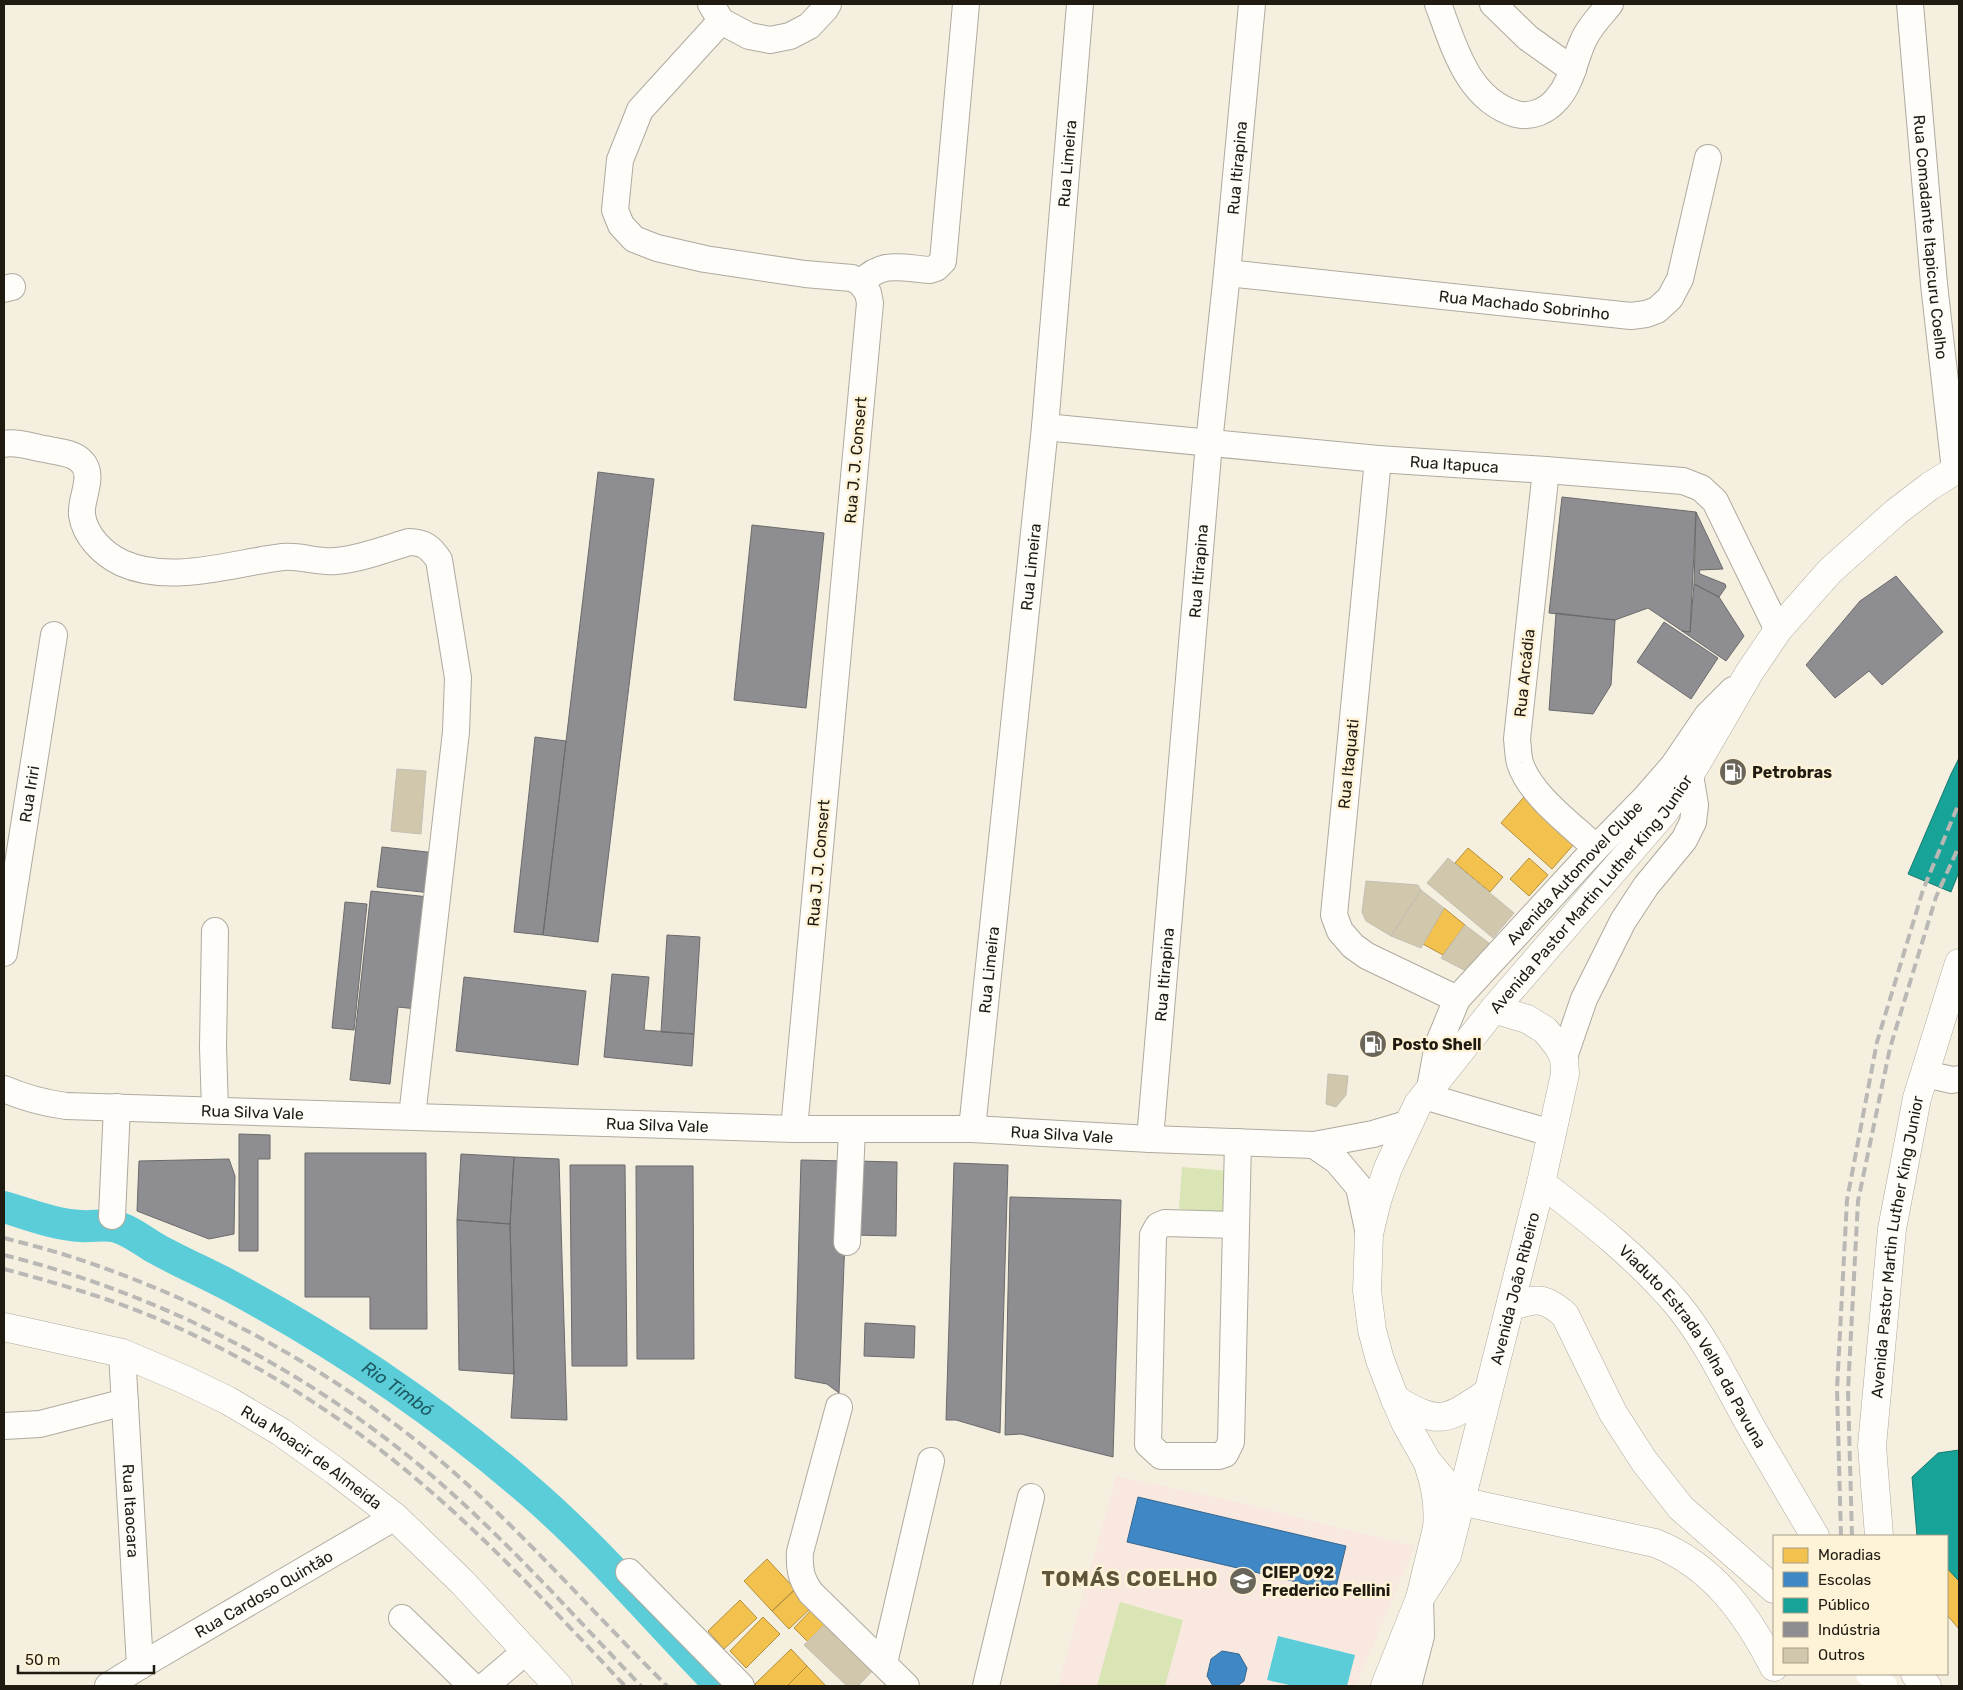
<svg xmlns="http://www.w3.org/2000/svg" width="1963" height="1690" font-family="Rubik,sans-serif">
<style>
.education{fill:#f9e8df}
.green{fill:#dae5b6}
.water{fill:#5acdd8}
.homes{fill:#f2c14e;stroke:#b38f3c}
.schools{fill:#3f88c5;stroke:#35678f}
.public{fill:#17a398;stroke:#197a70}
.industry{fill:#8d8d92;stroke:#6c6b6b}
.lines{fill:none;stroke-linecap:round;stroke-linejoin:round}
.river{stroke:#5acdd8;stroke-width:32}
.building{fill:#d0c7ad;stroke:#c3bfb3}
.minor-casing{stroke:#afaa9f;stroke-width:28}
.major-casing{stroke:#afaa9f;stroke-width:29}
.minor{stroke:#fefdfa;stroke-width:26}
.major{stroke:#fefdfa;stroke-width:28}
.rail{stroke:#bab8b5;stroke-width:4;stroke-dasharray:10 5;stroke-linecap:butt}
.major-bridge-casing{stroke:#afaa9f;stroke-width:29;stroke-linecap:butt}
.major-bridge{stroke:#fefdfa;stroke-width:28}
.labels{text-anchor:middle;stroke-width:5;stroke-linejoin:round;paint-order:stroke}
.street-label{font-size:16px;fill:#1f1b11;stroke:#fef3d7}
.poi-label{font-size:16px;font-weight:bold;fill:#1f1b11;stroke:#fef3d7;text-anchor:start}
.water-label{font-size:18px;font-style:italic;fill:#1d5962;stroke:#fef3d7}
.district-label{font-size:21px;font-weight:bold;letter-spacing:1px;fill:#5d553c;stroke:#fef3d7}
</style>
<rect width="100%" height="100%" fill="#f5efe0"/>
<path class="education" d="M1116,1476l131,28 85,22 83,20 -59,140h-298z"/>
<path class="green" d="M1182,1167l48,4 -3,42 -48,-4z
M1120,1602l63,18 -18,66h-68z"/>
<path class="water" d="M1278,1636l77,19 -8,31h-53l-27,-6z"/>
<path class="homes" d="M1524,797l51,46 -23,26 -51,-46z
M1468,848l35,29 -13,15 -35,-29z
M1529,858l19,17 -19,21 -19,-17z
M1444,908l21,17 -22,30 -20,-11z
M767,1559l28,30 -23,22 -28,-30z
M1947,1568l12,13v48l-12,-14z
M797,1588l17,17 -25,24 -17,-18z
M740,1600l17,18 -33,31 -16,-18z
M816,1605l14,14 -22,23 -14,-14z
M763,1617l17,17 -34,34 -16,-17z
M791,1649l16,17 -20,20h-30l-2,-2z
M807,1666l19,20h-39z"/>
<path class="schools" d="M1138,1497l208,49 -11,45 -208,-49z
M1222,1651l17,3 8,14 -3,13 -7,5h-24l-6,-10 4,-17z"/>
<path class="public" d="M1959,758v114l-8,20 -43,-18 43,-100z
M1959,1450v131l-12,-13v-32h-30l-5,-59 26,-24z"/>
<path class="industry" d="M598,472l56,7 -56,463 -55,-7z
M1562,497l134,15 -6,120 -8,-1 -34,-23 -33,12 -66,-7z
M1696,512l27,57 -24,1 1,4 25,10 1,3 -7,10 -25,-13z
M752,525l72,8 -18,175 -72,-8z
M1896,576l47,56 -61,53 -13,-14 -34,27 -29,-33 54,-64z
M1694,584l25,13 25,39 -18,25 -44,-30 8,1z
M1556,613l59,7 -4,65 -18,29 -44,-4z
M1664,622l54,36 -27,41 -54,-37z
M535,737l31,4 -23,194 -29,-3z
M382,847l54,6 -5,40 -54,-6z
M371,891l58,6 -12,112 -19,-2 -8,77 -40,-4z
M345,902l22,2 -13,126 -22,-2z
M667,935l33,2 -6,97 -33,-2z
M612,974l37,3 -5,53 50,4 -2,32 -88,-9z
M464,977l122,14 -8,74 -122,-14z
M239,1134l31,1v24h-12v92h-19z
M305,1153h121l1,176h-57v-32h-65z
M461,1154l53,3 -4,67 -53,-4z
M514,1157l45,2 8,261 -56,-2 3,-44 -4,-150z
M229,1159l6,17 -1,58 -25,5 -72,-28 2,-50z
M801,1160l47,1 -9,232 -12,-9 -32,-6z
M855,1161l42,1 -1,74 -43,-1z
M954,1163l54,2 -8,268 -44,-13h-10z
M570,1165h55l2,201h-55z
M636,1166h57l1,193h-57z
M1010,1197l111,3 -8,257 -92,-23 -16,1z
M457,1220l53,4 4,150 -55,-4z
M865,1323l50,3 -1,32 -50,-2z"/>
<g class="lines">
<path class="river" id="s1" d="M4,1207c24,7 51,18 77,19 14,1 26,-3 39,2 12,4 23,13 35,20 25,14 53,26 79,40 106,57 207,126 298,205 68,59 126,129 189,193"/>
</g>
<path class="building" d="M397,769l29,2 -5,63 -30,-3z
M1448,858l66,55 -21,25 -66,-55z
M1366,881l52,4 3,5 -30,46 -25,-15 -4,-9z
M1421,890l23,18 -23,40 -30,-12z
M1465,925l24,18 -14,24 -11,3 -23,-12z
M1328,1074l20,2 -2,19 -10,12 -10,-3z
M832,1617l48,46 -22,23h-11l-43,-41z"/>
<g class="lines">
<g class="minor-casing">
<g id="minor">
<path d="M711,4l10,17 28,15 21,4 20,-4 19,-10 16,-17 3,-5"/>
<path d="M1438,4c16,42 29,95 78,110 15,4 31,-3 41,-15 16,-18 17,-41 28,-62 6,-12 17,-23 25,-33"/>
<path d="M1493,4l35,34 45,32"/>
<path id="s2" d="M1910,4l24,280 21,186"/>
<path d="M721,21l-81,89 -20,50 -5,50 6,15 13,14 23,9 48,11 100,15 47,4 9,5 7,10 2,10 -76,826"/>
<path id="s3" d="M1227,273l404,43 15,-2 11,-4 13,-12 10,-19 28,-121"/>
<path d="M861,283c21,-23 41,-15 69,-13l6,-2 7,-7 23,-257"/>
<path d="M4,289l8,-2"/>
<path id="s4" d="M1045,427l333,32 168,11 137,11 18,7 14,13 63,129"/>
<path d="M4,444c12,-3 28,3 41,5 11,3 27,3 36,12 15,14 -1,37 1,54 3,21 21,39 40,48 49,22 110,0 161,-6 17,-2 35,6 53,4 24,-2 50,-12 73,-19 15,0 22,6 30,18l19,118 -2,54 -44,384"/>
<path d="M1378,459l-44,456 6,16 13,15 14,10 90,43"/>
<path d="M1546,470l-29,269c1,8 1,17 3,24 10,32 52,62 76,85"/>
<path id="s5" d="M4,953l50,-318"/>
<path d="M1564,1057l20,-58 39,-78 23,-35 38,-46 9,-18 2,-17 -5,-30"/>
<path d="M1925,1074l27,6 7,-1"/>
<path id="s6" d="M1430,1088l8,-43 19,-46 139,-151 50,-51 27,-31 34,-50 26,-26"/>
<path id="s7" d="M4,1089c21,9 40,14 62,17l728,23h178l178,10 164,6 59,-11 34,-10"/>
<path d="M1424,1096l127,37"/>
<path d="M215,1110l-2,-63 2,-116"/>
<path id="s8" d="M972,1129l73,-702 35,-423"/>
<path id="s9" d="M1150,1139l59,-696 18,-170 25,-269"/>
<path d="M1314,1145l23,16 22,26 10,47"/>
<path d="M112,1216l5,-109"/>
<path d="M1235,1225l-70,-2 -7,3 -5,9 -5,209 13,12h58l6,-2 6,-12 7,-300"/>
<path d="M847,1242l5,-113"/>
<path id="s10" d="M122,1353l18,313"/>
<path d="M839,1407l-39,145c-1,17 1,27 11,41l95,93"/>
<path d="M4,1426l36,-2 85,-22"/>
<path d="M629,1572l112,114"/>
<path d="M402,1618l70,68"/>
<path d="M884,1663l47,-202"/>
<path id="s11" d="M108,1686l32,-20 255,-149"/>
<path d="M485,1686l41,-35"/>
<path d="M986,1686l45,-189"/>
<path d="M1408,1686l13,-50 -1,-38"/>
</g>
</g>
<g class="major-casing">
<g id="major">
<path id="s12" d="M1541,1183c48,36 97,75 136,121 30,36 50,80 73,121 21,37 43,74 65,111"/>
<path d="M1510,1307c25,-9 34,-11 55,8l48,98 31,48 37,47 93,81"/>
<path id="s13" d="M4,1327l118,26 61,26 44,21 54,32 53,38 61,47 68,66 95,103"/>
<path d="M1395,1399c44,27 51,22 92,-6"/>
<path id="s14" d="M1879,1536l-7,-90 20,-217 25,-131 42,-135"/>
<path id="s15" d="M1420,1598l27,-42 94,-373 24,-109 -1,-17 -6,-11 -13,-16 -18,-11 -33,-10"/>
<path id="s16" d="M1774,1667c-28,-54 -61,-101 -119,-124l-195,-42 -33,-40 -21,-37 -11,-25 -15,-39 -8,-30 -5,-39 2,-57 8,-33 11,-33 30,-64 76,-95 171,-198 30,-45 54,-93 29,-43 52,-59 66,-59 34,-26 29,-18"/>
<path d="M1915,1674l12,12"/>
<path d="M1385,1686l35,-88 17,-70c2,-22 -1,-41 -8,-61"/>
</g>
</g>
<use href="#minor" class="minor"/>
<use href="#major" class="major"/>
<path class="rail" d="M4,1238c23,6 47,12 71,20 130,43 255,110 360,198 83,70 155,154 232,230
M4,1255c151,38 294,110 414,209 81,67 151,147 223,222
M4,1269c38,10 76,21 113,34 75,27 148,66 214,111 111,75 203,175 294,272
M1841,1536l-4,-147 10,-189 30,-158 46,-152 36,-87
M1852,1536l-4,-146 10,-189 32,-153 46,-151 23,-51
M1874,1674l3,12
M1885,1674l4,12"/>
<g class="major-bridge-casing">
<path id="major-bridge" d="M1870,1674l13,12"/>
</g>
<use href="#major-bridge" class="major-bridge"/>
</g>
<defs>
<g id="fuel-disc" transform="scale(1.4375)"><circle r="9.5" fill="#6a6559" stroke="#fef3d7"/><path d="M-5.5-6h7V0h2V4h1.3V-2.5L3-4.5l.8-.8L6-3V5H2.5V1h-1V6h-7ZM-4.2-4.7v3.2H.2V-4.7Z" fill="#fff"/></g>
<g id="school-disc" transform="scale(1.4375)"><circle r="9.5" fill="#6a6559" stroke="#fef3d7"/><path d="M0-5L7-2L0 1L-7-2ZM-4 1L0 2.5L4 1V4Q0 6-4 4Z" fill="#fff"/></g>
</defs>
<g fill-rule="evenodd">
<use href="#fuel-disc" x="1733" y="772"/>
<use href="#fuel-disc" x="1373" y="1044"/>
<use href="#school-disc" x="1243" y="1581"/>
</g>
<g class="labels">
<g class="street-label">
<text dy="6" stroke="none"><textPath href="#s8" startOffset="970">Rua Limeira</textPath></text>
<text dy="6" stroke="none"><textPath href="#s9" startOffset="975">Rua Itirapina</textPath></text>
<text dy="6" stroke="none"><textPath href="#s2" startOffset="234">Rua Comadante Itapicuru Coelho</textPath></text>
<text dy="6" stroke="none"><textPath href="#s3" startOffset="299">Rua Machado Sobrinho</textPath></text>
<text transform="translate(855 460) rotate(-85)" y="6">Rua J. J. Consert</text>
<text dy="6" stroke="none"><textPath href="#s4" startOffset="411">Rua Itapuca</textPath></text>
<text dy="6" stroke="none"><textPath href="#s8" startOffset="565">Rua Limeira</textPath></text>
<text dy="6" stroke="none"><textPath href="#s9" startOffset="570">Rua Itirapina</textPath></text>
<text transform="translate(1524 673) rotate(-84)" y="6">Rua Arcádia</text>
<text transform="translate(1348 764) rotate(-84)" y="6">Rua Itaquati</text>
<text dy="6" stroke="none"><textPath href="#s5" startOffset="161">Rua Iriri</textPath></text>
<text transform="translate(818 863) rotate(-85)" y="6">Rua J. J. Consert</text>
<text dy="6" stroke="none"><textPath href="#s6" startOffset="266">Avenida Automovel Clube</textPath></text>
<text dy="6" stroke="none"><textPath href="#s16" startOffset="1078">Avenida Pastor Martin Luther King Junior</textPath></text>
<text dy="6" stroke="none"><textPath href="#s8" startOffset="160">Rua Limeira</textPath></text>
<text dy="6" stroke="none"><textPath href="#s9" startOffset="165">Rua Itirapina</textPath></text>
<text dy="6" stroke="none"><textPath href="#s7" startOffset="251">Rua Silva Vale</textPath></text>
<text dy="6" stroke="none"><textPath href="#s7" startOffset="656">Rua Silva Vale</textPath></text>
<text dy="6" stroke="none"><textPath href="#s7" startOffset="1061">Rua Silva Vale</textPath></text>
<text dy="6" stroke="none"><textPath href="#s14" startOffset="291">Avenida Pastor Martin Luther King Junior</textPath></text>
<text dy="6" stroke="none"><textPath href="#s15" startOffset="326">Avenida João Ribeiro</textPath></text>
<text dy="6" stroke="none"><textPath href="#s12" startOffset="226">Viaduto Estrada Velha da Pavuna</textPath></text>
<text dy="6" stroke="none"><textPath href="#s13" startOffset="338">Rua Moacir de Almeida</textPath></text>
<text dy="6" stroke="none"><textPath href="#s10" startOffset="158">Rua Itaocara</textPath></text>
<text dy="6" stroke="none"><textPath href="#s11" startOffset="181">Rua Cardoso Quintão</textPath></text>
</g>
<g class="poi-label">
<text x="1752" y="778">Petrobras</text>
<text x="1392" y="1050">Posto Shell</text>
<text x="1262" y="1578">CIEP 092<tspan x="1262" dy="18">Frederico Fellini</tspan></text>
</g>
<g class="water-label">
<text dy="6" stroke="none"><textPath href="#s1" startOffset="440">Rio Timbó</textPath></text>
</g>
<g class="district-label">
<text x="1130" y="1586">TOMÁS COELHO</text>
</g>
</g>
<rect width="1963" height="1690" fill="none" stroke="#1f1b11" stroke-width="10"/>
<rect x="1773" y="1535" width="175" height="140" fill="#fef3d7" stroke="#a59d88"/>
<rect x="1783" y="1548" width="25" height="15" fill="#f2c14e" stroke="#a59d88"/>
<text x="1818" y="1560" font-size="15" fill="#1f1b11">Moradias</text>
<rect x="1783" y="1572" width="25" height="15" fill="#3f88c5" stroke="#a59d88"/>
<text x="1818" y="1585" font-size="15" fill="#1f1b11">Escolas</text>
<rect x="1783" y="1598" width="25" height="15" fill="#17a398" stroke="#a59d88"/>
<text x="1818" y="1610" font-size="15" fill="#1f1b11">Público</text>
<rect x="1783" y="1622" width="25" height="15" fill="#8d8d92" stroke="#a59d88"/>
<text x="1818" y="1635" font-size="15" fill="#1f1b11">Indústria</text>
<rect x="1783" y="1648" width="25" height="15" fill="#d0c7ad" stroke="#a59d88"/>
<text x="1818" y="1660" font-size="15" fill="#1f1b11">Outros</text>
<path d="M18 1665v8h136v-8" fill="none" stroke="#1f1b11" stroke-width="2.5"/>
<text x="25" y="1665" font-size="15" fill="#1f1b11" stroke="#fef3d7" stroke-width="4" paint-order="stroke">50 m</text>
</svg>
